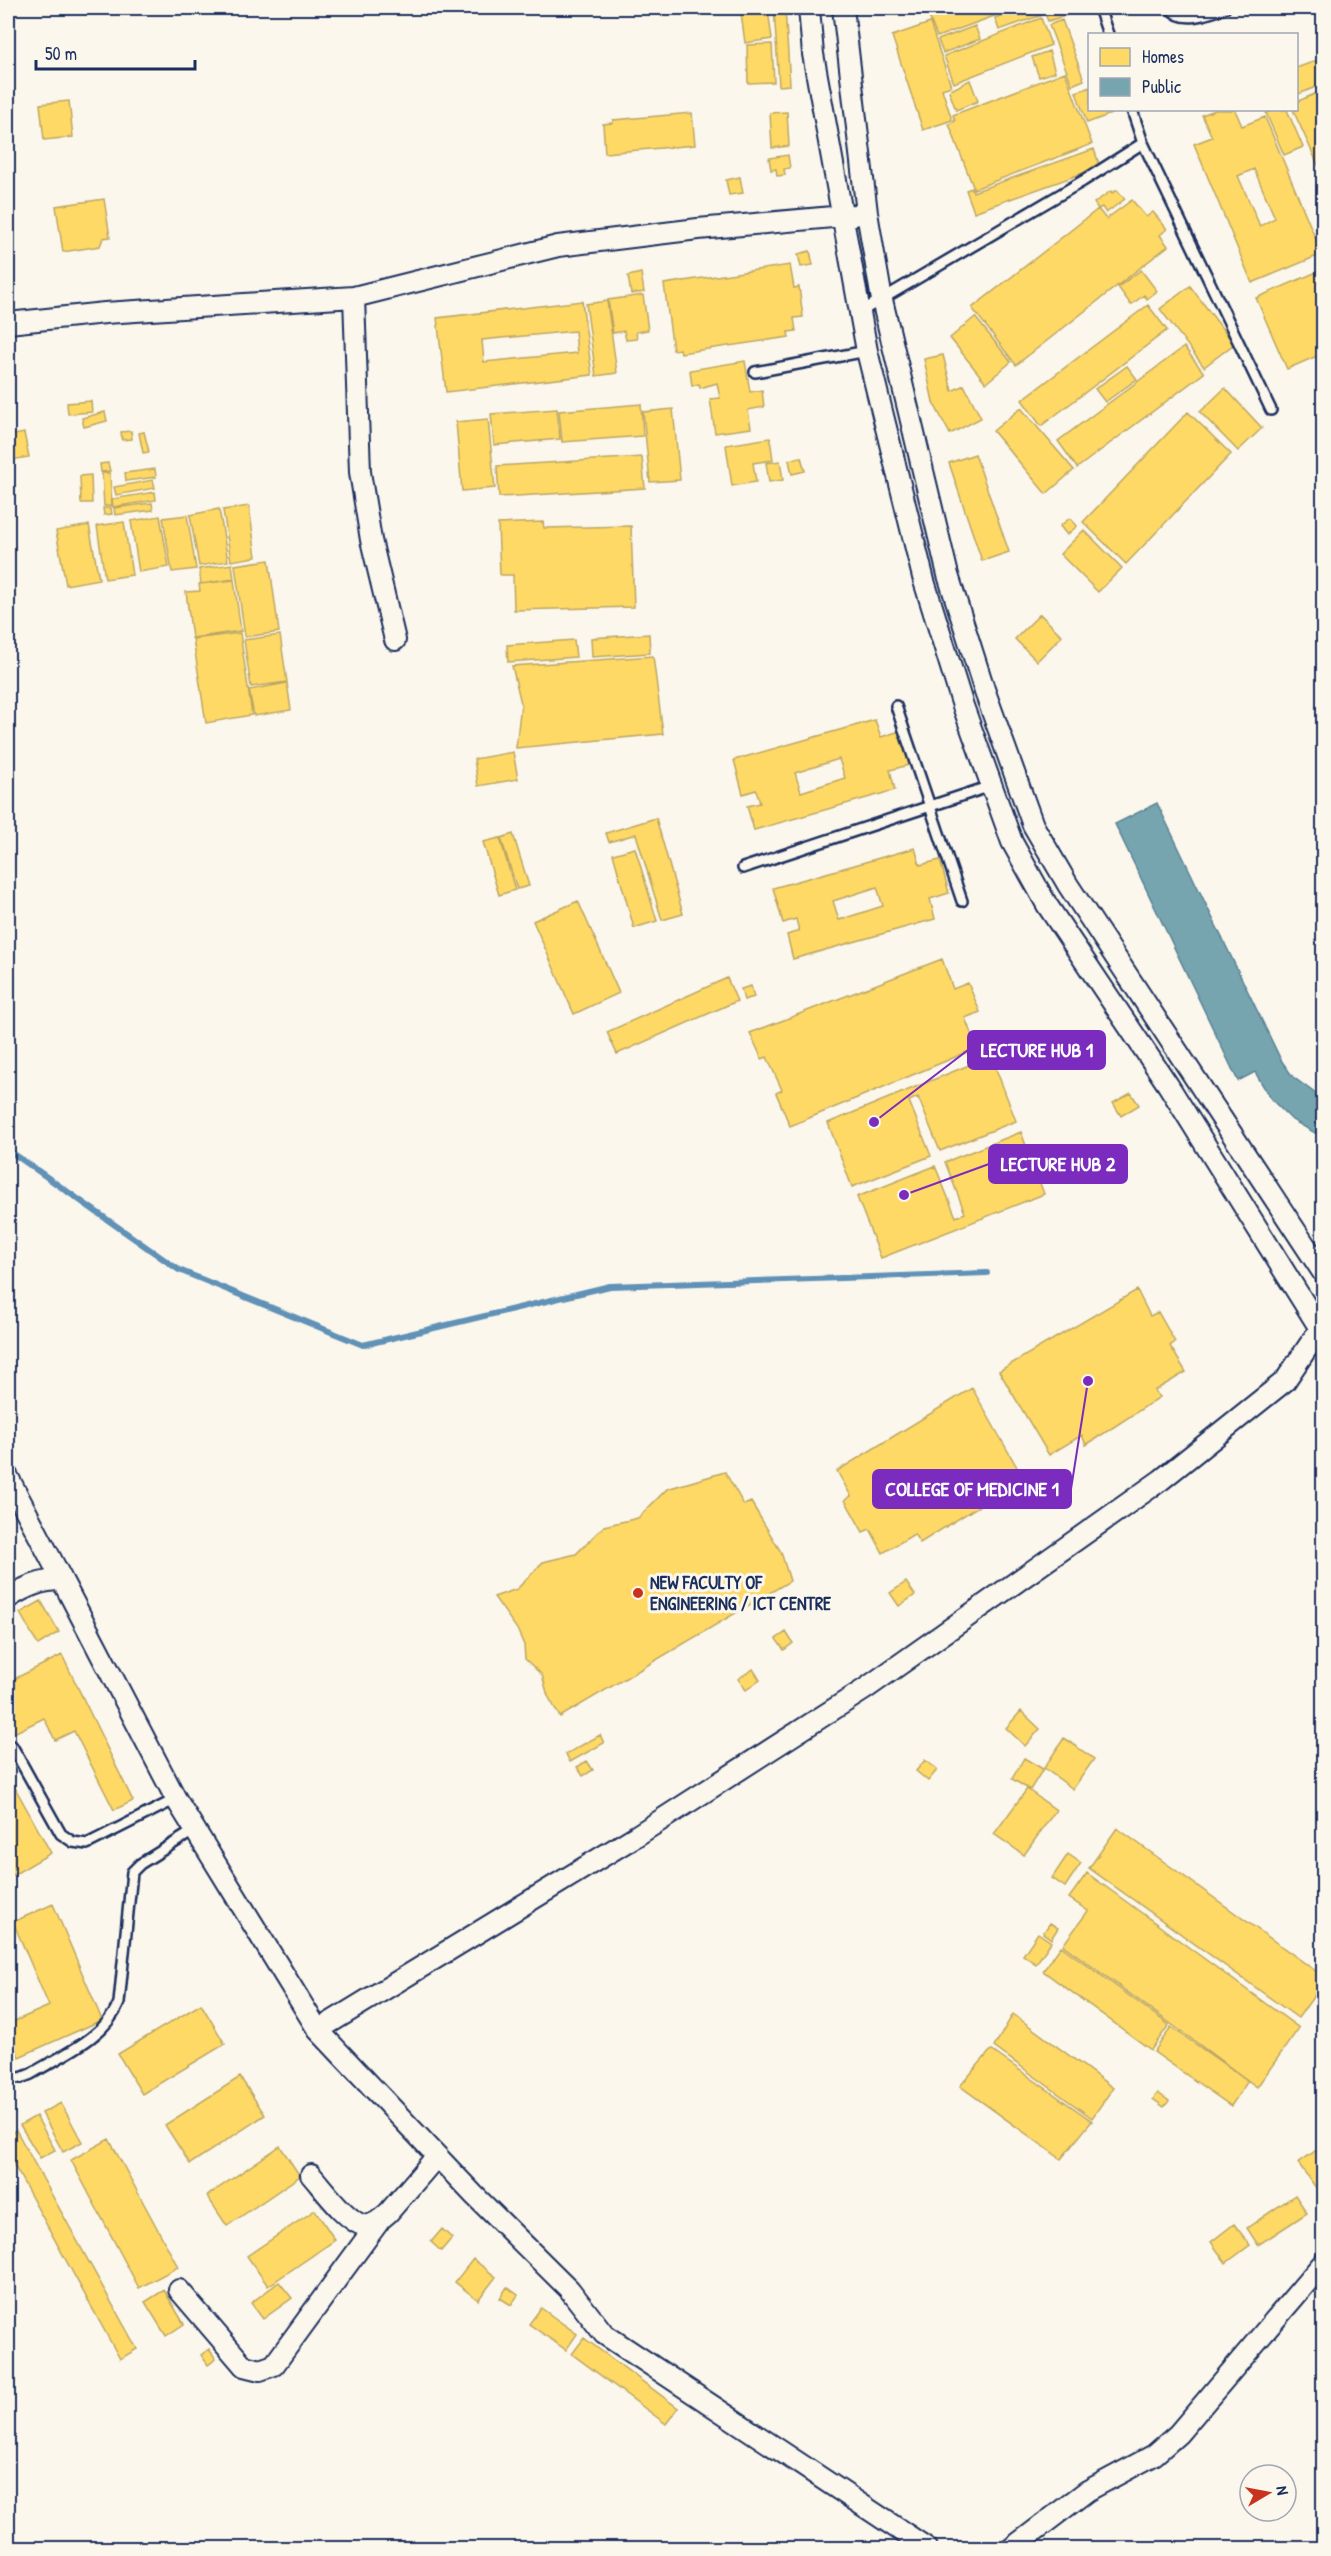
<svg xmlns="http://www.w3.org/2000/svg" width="1331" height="2556" font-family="'Patrick Hand',sans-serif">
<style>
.homes{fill:#ffd966;stroke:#bba664;stroke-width:1.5;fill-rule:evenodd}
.public{fill:#76a5af;stroke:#5b8297;stroke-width:1.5}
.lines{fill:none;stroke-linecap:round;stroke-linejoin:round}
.stream{stroke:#6191b6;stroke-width:6}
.lane-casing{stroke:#1b2f5e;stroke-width:14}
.street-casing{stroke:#1b2f5e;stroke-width:24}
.lane{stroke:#fbf7ec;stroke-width:9}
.street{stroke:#fbf7ec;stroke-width:20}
.poi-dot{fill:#c8321e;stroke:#fbf7ec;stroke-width:2}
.labels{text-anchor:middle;stroke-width:6;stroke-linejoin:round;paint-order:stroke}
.poi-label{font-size:18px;font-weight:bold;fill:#1b2f5e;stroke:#fbf7ec;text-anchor:start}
.leader{fill:none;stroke:#7b2cbf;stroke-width:2}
.callout-dot{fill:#7b2cbf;stroke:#fbf7ec;stroke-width:2}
.callout{fill:#7b2cbf;stroke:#7b2cbf;stroke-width:2}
.callout-label{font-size:20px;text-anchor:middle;font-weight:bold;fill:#fff}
</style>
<rect width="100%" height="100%" fill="#fbf7ec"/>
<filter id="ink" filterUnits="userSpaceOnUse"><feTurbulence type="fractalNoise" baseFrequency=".0167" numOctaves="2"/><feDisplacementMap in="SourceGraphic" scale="12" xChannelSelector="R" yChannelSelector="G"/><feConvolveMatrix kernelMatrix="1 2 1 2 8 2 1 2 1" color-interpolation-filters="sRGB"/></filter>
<g filter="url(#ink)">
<path class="homes" d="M774,8h11l5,77 -11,1z
M929,8h87l-79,29 -11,-28z
M1026,8h13l3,7 -43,15 -4,-12z
M1043,8h32l1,4 -28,9z
M768,10l4,29 -27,4 -4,-30z
M1041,18l10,27 -97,38 -10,-27z
M1062,20l22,60 -12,5 -23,-60z
M930,23l21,63 -9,3 10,31 -29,10 -31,-94z
M975,26l5,13 -37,14 -5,-13z
M772,44l2,38 -26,1 -1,-38z
M1049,51l6,21 -16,5 -7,-20z
M1324,58v26l-28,11v-27z
M1065,72l27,72 -118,45 -25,-65 6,-3 -2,-6z
M970,80l8,21 -22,9 -7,-19z
M1090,87v23h20l1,4 -24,9 -11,-31z
M1324,90v88l-31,-68h3v-8z
M69,101l4,36 -29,3 -4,-36z
M1215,110h20l7,16 23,-9 57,137 -70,29 -58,-139 18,-7 -10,-22zM1254,169l21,49 -15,8 -22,-50z
M1273,110h14l16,37 -19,8 -18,-42z
M787,112l2,34 -17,2 -2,-35z
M692,113l3,32 -90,8 -2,-29 10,-1v-3z
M1094,149l6,18 -126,45 -8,-22 6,-2 1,4z
M788,155l2,13 -6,1 1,6 -8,1 -1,-7 -5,1 -2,-12z
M740,177l3,16 -14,2 -3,-15z
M1117,190l8,9 -19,14 -4,-6 -4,2 -4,-6 17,-12 1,2z
M104,199l6,38 -7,1 -3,8 -37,6 -7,-46z
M1132,200l14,17 7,-5 14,17 -7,6 8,11 -152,119 -44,-57 126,-99 8,10z
M810,251l3,14 -12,2 -3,-13z
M790,265l4,23 5,-1 4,30 -9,1 2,13 -8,1 1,5 -108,16 -1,-4 -7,1 -9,-66z
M1324,269v84l-37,16 -31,-71z
M1141,270l16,21 -10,8 -3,-4 -13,10 -13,-18z
M641,273l3,19 -13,2 -3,-18z
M1190,286l44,58 -30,23 -44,-58z
M643,295l5,35 -12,2 1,7 -11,1 -2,-9 -11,2 -5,-33z
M582,301l10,74 -146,17 -9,-74zM575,331l2,22 -93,9 -2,-22z
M607,301l10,72 -21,3 -10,-72z
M1148,305l19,25 -126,96 -19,-26z
M975,317l36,45 -25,21 -36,-45z
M1184,347l20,26 -127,95 -19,-27z
M943,355l9,36 12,-6 17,33 -31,16 -17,-32 -9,-43z
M745,361l5,31 12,-2 2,17 -16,3 3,18 -36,5 -5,-34 10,-1 -3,-15 -17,5 -1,-4 -7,2 -2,-16z
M1127,366l10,13 -32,23 -10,-13z
M1225,388l37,40 -24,23 -38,-39z
M91,401l1,11 -24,2 -1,-11z
M641,404l2,32 -81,6 -3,-31z
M1021,408l53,62 -28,24 -53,-63z
M557,409l3,30 -66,6 -3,-31z
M673,409l7,71 -30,2 -7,-70z
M105,412l2,9 -23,6 -2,-9z
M1188,412l43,42 -105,110 -43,-42z
M488,419l7,69 -33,3 -6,-69z
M131,431l1,8 -10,1 -1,-8z
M144,432l5,20 -6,1 -4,-20z
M24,433l5,24 -18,3 -3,-24z
M770,438l3,22 -20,3 3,19 -24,4 -6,-41z
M975,454l34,98 -27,9 -33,-98z
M642,457l3,31 -146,9 -2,-31z
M801,457l4,14 -13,3 -3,-14z
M780,461l3,19 -14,2 -3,-19z
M108,463l2,8 -9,1 -1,-8z
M155,469l1,8 -30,4 -1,-8z
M102,473h8l2,33h-8z
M91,475l1,28h-11l-1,-27z
M153,480l2,8 -39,7 -2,-8z
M155,492l1,8 -43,7 -1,-8z
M152,503l1,7 -38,5 -1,-7z
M249,506l7,51 -25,4 -8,-51z
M103,508h8l1,6 -8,1z
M219,509l9,52 -29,5 -9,-51z
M187,515l9,54 -24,3 -9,-54z
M160,516l9,51 -30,5 -8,-51z
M1070,518l7,8 -10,9 -7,-9z
M124,522l8,53 -27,4 -8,-53z
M543,522l1,6 87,-2 3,81 -120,3 -1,-35h-13l-2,-51z
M89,525l10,54 -33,6 -10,-54z
M1084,530l38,38 -24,24 -38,-38z
M269,560l10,72 -34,5 -10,-72z
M232,564l2,15 -33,5 -2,-15z
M234,580l7,51 -49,7 -6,-46 14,-1 -1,-7z
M1040,614l22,22 -25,25 -22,-22z
M240,633l12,82 -46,8 -13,-84z
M649,634l1,19 -58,4 -1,-19z
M280,635l7,47 -36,5 -7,-47z
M574,640l2,17 -68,5 -1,-17z
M653,656l10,78 -147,14 5,-45 -9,-37z
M287,683l4,27 -37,6 -5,-26z
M875,720l6,17 19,-6 9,34 -19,5 5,20 -141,40 -7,-24 13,-3 -4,-13 -13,4 -9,-34zM839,759l6,19 -44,14 -6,-19z
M513,752l5,27 -40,7 -4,-27z
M656,818l27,96 -21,6 -26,-86 -27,8 -3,-9z
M513,834l16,52 -12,3 -16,-51z
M500,838l15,52 -16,5 -16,-53z
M635,848l22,73 -23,7 -21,-74z
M915,848l5,17 20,-5 9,33 -19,6 5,20 -142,40 -6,-24 12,-4 -3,-12 -13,4 -10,-35zM877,887l6,19 -44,14 -6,-19z
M578,901l41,92 -45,21 -41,-93z
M942,959l11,30 15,-6 12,29 -15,6 12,30 -187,78 -14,-33 6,-3 -15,-33 -5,2 -12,-26z
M727,978l10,23 -120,53 -10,-22z
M751,986l3,11 -10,3 -3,-11z
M991,1056l25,65 -76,30 -22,-54 -9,4 22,55 -79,31 -24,-64z
M1131,1093l8,12 -18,11 -8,-13z
M1021,1132l23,62 -163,64 -24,-61 78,-31 21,51 9,-4 -20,-51z
M1137,1290l13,26 8,-4 17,30 -5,4 16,26 -32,19 6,6 -74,48 -4,-10 -33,20 -50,-84z
M972,1388l46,81 -30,20 5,8 -73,46 -6,-9 -31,19 -13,-24 -7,3 -18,-32 6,-4 -14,-25z
M725,1472l19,33 7,-3 30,50 9,29 -230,136 -12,-21 -6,-21 -17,-16 -1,-14 -7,-16 -23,-32 23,-8 26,-27 33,-8 28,-28 34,-8 29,-29z
M8,1564l9,19 -9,4z
M906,1582l9,13 -16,11 -9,-13z
M41,1601l18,31 -21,13 -18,-32z
M786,1632l7,11 -9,7 -8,-11z
M62,1655l71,146 -19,9 -40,-79 -19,9 -11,-22 -30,15 -6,-14v-37z
M753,1669l7,11 -14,10 -8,-11z
M1021,1711l19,18 -15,17 -19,-18z
M600,1735l4,8 -34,19 -4,-8z
M1064,1738l30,21 -21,30 -29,-21z
M1024,1758l19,11 -13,21 -18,-11z
M925,1760l12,10 -9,11 -12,-10z
M587,1761l6,9 -10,6 -6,-9z
M8,1775l43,78 -43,25v-31l4,-3 -4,-8z
M1027,1789l29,21 -32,45 -30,-21z
M1117,1828l207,149v5l-26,36 -209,-150z
M1068,1854l13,9 -16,24 -13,-9z
M1087,1873l212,155 -42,59 -194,-142 25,-34 -19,-13z
M53,1904l49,116 -83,37 -11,-26v-7l41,-18 -36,-84z
M1050,1923l8,5 -7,11 -8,-6z
M1038,1933l13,9 -15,22 -13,-9z
M1061,1946l108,79 -18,25 -108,-79z
M201,2004l24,40 -83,50 -24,-40z
M1013,2014l100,74 -21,30 -98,-71z
M1171,2027l77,54 -17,25 -77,-54z
M991,2050l101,71 -31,38 -101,-73z
M240,2077l25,38 -75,49 -25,-39z
M1158,2093l11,8 -5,6 -11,-8z
M61,2103l21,39 -19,10 -21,-39z
M36,2116l19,34 -15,8 -20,-33z
M16,2130l121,219 -17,10 -112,-205v-19z
M109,2139l69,128 -39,21 -68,-128z
M1324,2145v54l-26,-36z
M280,2146l20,30 -73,50 -20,-30z
M1295,2195l12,18 -49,32 -11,-17z
M315,2210l20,30 -67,46 -21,-30z
M1234,2224l16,21 -24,18 -15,-21z
M442,2229l10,9 -11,13 -10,-9z
M473,2259l23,18 -18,23 -23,-18z
M279,2282l13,16 -29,21 -12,-16z
M507,2287l11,8 -7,10 -11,-7z
M164,2290l20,34 -18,12 -21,-34z
M541,2308l36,26 -11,16 -37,-26z
M584,2338l94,70 -12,16 -94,-70z
M209,2349l7,10 -8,6 -7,-10z"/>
<path class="public" d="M1157,803l124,257 12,17 31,23v38l-32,-18 -21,-21 -16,-27 -17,9 -123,-257z"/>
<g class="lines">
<path class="stream" d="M8,1155l6,-1 165,116 184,75 247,-59 377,-13"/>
<g class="lane-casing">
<path id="lane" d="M1099,8l9,26
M1170,8c13,17 39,5 55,0
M1143,143l128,267
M860,312l223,-131 60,-38 -11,-33
M755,372l112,-21
M896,706l66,195
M743,868l248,-82
M12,1746l49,88 12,8 14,2 89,-45
M8,2077l13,1 10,-4c31,-19 74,-36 88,-71l13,-131 8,-8 55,-34"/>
</g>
<g class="street-casing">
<path id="street" d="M809,8l4,46 54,297 57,230 39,125 49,136 35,63 121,180 156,250
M843,8l24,205 15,87 66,275 37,117 48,133 35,60 256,389
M8,323l97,-10 249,-16
M395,640l-24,-100 -11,-68 -6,-175 204,-51 140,-17 157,-14
M8,1477l54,103
M8,1598c17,-11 33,-18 54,-18l114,219 142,231 156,165 95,94 35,45 323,214
M318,2030l318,-194 229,-147 296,-209 124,-99 39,-58
M311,2175c11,12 35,46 52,50 9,2 18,-6 25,-12l49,-57
M179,2290l65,76 16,4 14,-5 106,-145
M1012,2548l75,-57 67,-36 24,-21 146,-172"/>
</g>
<use href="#lane" class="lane"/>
<use href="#street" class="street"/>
</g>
</g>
<circle class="poi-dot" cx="638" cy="1593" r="6"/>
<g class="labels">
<g class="poi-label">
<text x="650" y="1589">NEW FACULTY OF<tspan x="650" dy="21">ENGINEERING / ICT CENTRE</tspan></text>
</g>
</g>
<path class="leader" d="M874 1122L968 1050M904 1195L989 1164M1088 1381L1071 1489"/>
<g class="callout-dot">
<circle cx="874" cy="1122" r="6"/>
<circle cx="904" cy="1195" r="6"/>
<circle cx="1088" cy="1381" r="6"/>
</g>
<g class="callout">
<rect x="968" y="1031" width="137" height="38" rx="6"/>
<rect x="989" y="1145" width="138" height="38" rx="6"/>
<rect x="873" y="1470" width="198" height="38" rx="6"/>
</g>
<g class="callout-label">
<text x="1037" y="1057">LECTURE HUB 1</text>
<text x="1058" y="1171">LECTURE HUB 2</text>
<text x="972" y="1496">COLLEGE OF MEDICINE 1</text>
</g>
<rect width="1331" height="2556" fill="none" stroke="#fbf7ec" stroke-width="30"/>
<rect x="15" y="15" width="1301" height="2526" fill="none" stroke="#1b2f5e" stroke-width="2" filter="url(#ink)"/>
<rect x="1088" y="33" width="210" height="78" fill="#fbf7ec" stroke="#a1a7b3" stroke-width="1.5"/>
<rect x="1100" y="48" width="30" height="18" fill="#ffd966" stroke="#a1a7b3" stroke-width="1.5"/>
<text x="1142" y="63" font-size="18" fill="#1b2f5e">Homes</text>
<rect x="1100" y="78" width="30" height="18" fill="#76a5af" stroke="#a1a7b3" stroke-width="1.5"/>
<text x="1142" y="93" font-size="18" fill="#1b2f5e">Public</text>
<g transform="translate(1268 2493) rotate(80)"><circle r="28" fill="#fbf7ec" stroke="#a1a7b3" stroke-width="1.5"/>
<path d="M0-4.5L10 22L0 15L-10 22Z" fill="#c8321e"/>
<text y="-9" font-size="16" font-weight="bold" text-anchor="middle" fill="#1b2f5e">N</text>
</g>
<path d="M36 60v9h159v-9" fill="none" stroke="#1b2f5e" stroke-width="3"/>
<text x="45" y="60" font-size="18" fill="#1b2f5e" stroke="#fbf7ec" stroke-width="4.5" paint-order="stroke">50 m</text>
</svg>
